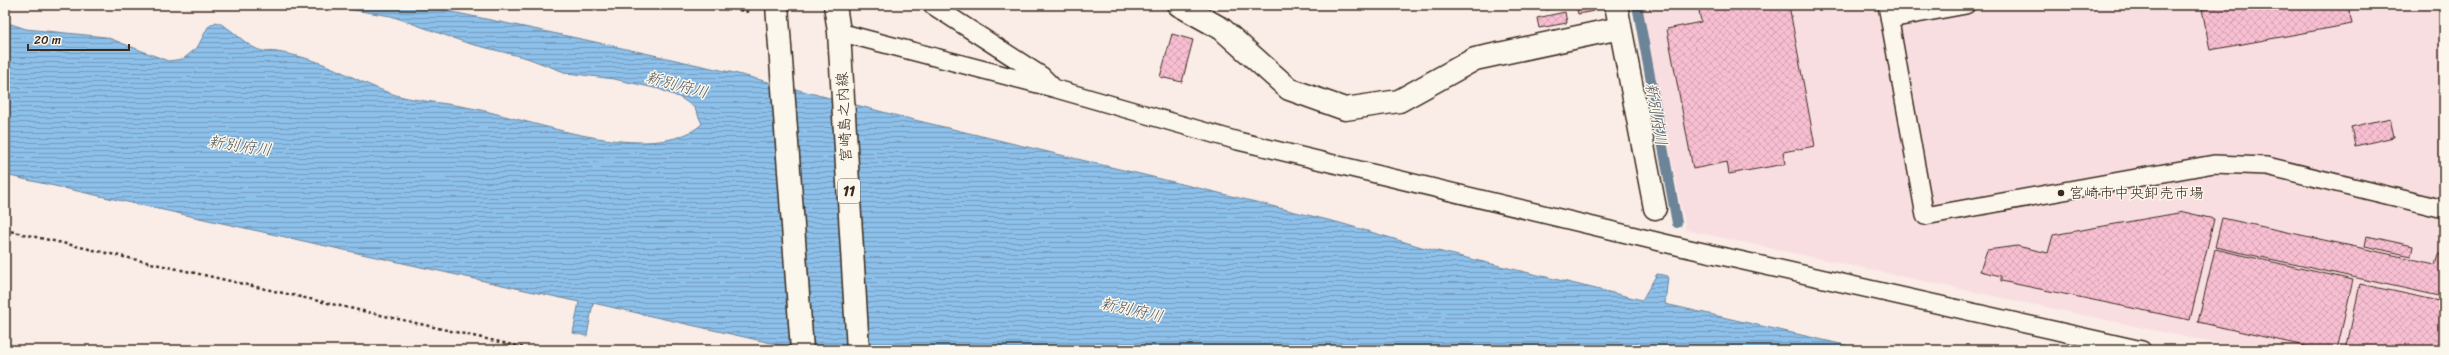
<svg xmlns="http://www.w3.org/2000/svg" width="2449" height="355" font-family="Sriracha,'Klee One',sans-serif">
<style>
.built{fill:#f9dee1;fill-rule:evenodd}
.water{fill:url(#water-rules);stroke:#6c8498}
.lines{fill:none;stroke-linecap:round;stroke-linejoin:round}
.stream{stroke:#6c8498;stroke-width:10}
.building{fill:url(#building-cross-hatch);stroke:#3b2a1e}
.lane-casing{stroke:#3b2a1e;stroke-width:20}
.street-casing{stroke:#3b2a1e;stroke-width:25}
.primary-casing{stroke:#3b2a1e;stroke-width:25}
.path{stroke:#3b2a1e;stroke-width:2.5;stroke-dasharray:3 3;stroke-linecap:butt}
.lane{stroke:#fbf7ec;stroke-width:17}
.street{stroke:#fbf7ec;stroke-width:22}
.primary{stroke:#fbf7ec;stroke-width:22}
.poi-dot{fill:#3b2a1e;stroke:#fbf7ec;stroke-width:1.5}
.labels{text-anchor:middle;stroke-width:3;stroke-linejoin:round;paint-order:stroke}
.shield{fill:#fbf7ec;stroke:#75685c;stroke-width:1}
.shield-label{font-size:14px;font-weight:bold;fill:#3b2a1e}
.street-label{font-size:15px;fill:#3b2a1e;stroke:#fbf7ec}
.poi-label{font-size:15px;fill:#3b2a1e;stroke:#fbf7ec;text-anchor:start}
.water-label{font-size:16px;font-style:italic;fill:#54575b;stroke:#fbf7ec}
</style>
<defs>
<pattern id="water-rules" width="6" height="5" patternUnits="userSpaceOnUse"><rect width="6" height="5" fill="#8dc0ea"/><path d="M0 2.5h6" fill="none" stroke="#749cbd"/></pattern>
<pattern id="building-cross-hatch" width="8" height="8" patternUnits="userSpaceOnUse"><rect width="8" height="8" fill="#f8bfd2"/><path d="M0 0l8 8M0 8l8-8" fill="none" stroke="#d6a4b4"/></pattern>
</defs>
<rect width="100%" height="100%" fill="#faece7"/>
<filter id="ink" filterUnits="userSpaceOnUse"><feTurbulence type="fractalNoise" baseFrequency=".025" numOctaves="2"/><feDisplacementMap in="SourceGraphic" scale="8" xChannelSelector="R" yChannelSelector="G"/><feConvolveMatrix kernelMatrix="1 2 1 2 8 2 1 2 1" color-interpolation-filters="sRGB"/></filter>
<g filter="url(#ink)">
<path class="built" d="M1640,5h58l3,17 -34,7 26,140 34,-7 3,12 55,-10 -2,-12 32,-6 -26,-141h434l-20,4 7,40 142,-25 -4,-19h96v250l-6,-1 -3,10 -213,-46 -6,29 228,50v5l-84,-18 -14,66h-9l16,-70 -138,-31 -17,73 124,28h-76l-560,-120zM2390,118l4,19 -39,9 -4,-19zM2214,219l-25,101 -188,-39v-5l-20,-5 6,-21 30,-4 31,7 5,-18zM2367,236l46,10 -2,10 -46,-10z"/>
<path class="water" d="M322,5h97l167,35 148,33 164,43 317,76 125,31 85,25 217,52 15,-26 11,2 -3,28 202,46h-1065l-209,-47 -6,33 -14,-3 6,-31 -574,-127v-153l21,7 80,8 62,24 15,-2 14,-11 11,-21 8,-5c17,6 27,22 43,28 5,2 12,1 18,2 13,2 26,5 38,9 29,10 55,27 84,35 24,6 48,7 72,12 59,11 181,60 231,16l-7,-16 -14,-10 -22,-9 -45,-10 -47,-6 -40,-15 -60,-15 -76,-27z"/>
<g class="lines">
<path class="stream" d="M1637,5l40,218"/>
</g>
<path class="building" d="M1545,5h24l-23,5z
M1576,5h17l1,6 -16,3z
M1698,5h91l26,141 -32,6 2,12 -56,10 -2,-12 -34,7 -26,-140 34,-7z
M2223,5h125l4,19 -142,26 -8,-41z
M1565,12l2,11 -28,5 -2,-10z
M1172,34l21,6 -11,42 -22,-5z
M2390,118l4,19 -39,9 -4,-19z
M2184,212l30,7 -24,101 -189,-39v-5l-21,-5 7,-21 30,-4 31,7 5,-18z
M2222,218l213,46 3,-10 6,1v42l-229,-50z
M2367,236l46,10 -2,10 -46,-10z
M2215,249l138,31 -16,70h-15l-124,-28z
M2360,284l84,18v48h-98z"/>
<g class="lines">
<g class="lane-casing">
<path id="lane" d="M932,5l110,71 10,10
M1887,5l38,211 289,-52 53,2 177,43
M1890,19l76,-14
M839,32l214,56 185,53 443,106 461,103"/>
</g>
<g class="street-casing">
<path id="street" d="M1179,5l43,24 67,60 56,20 54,-8 76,-42 145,-31
M1616,5l39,203"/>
</g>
<g class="primary-casing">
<path id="primary" d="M777,5l25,345
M835,5l4,27 19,318"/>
</g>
<path class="path" d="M716,5l33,7
M5,230l530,120
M5,341l9,9"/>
<use href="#lane" class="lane"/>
<use href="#street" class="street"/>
<use href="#primary" class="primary"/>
</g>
</g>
<circle class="poi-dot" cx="2061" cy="193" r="4"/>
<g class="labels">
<rect class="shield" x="838" y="179" width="22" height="24" rx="3"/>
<g class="shield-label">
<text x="849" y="196">11</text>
</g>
<g class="street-label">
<text transform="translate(844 117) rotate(-93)" y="5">宮崎島之内線</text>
</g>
<g class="poi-label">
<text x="2069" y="198">宮崎市中央卸売市場</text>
</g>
<g class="water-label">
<text transform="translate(677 84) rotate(15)" y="6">新別府川</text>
<text transform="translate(1657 114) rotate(80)" y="6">新別府川</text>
<text transform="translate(240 145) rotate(8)" y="6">新別府川</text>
<text transform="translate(1132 309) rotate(13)" y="6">新別府川</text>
</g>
</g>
<rect width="2449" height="355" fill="none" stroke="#fbf7ec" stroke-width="20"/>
<rect x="10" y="10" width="2429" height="335" fill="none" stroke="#3b2a1e" stroke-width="1.5" filter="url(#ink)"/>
<path d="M28 44v6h101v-6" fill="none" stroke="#3b2a1e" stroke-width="2"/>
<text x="34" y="44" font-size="12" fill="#3b2a1e" stroke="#fbf7ec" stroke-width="3" paint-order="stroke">20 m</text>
</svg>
